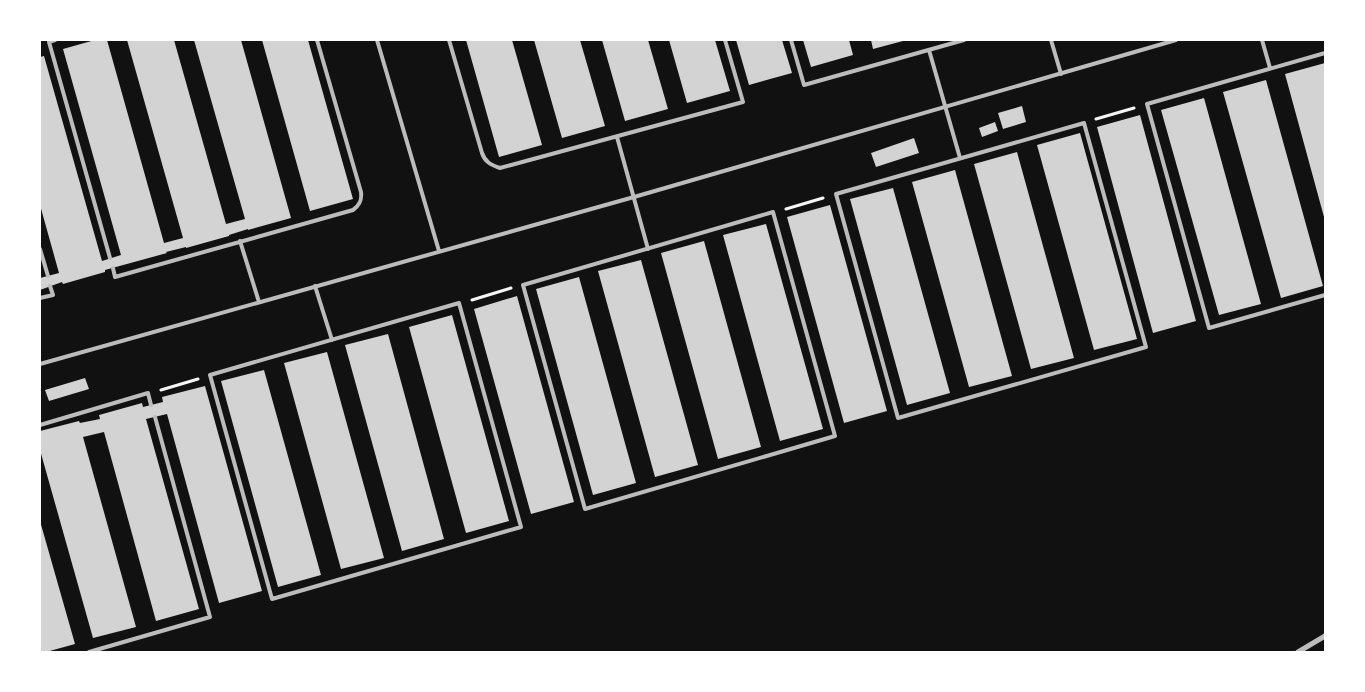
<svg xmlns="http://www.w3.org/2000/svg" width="1365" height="692" font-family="'Archivo Narrow',sans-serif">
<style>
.building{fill:#d3d3d3}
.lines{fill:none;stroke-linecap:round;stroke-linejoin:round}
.path{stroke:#f5f5f5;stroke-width:3}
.service{stroke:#bcbcbc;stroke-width:4}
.minor{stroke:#bcbcbc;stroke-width:5}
</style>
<rect width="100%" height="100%" fill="#111"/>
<path class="building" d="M95,40h12l57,203 19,-5 -56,-198h47l52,184 19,-5 -51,-179h47l50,178 -43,12v-1l-19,6v1l-43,12v-1l-20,5 1,1 -62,17v2l-42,12 -1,-2 -22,8v-12l19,-5 -19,-68v-148l4,-1 58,205 19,-6 -58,-206z
M262,40h46l45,159 -43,12z
M466,40h46l30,105 -43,12z
M534,40h46l25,86 -43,12z
M602,40h46l20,69 -43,12z
M669,40h46l15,51 -43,12z
M736,40h46l10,33 -43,12z
M803,40h46l4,15 -42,12z
M871,40h32v1l-30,8z
M1325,63v154h-1l-39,-143z
M1266,80l57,206 -42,12 -58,-206z
M1204,98l57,206 -42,11 -58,-205z
M1022,106l4,16 -23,7 -5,-16z
M1140,115l56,206 -43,12 -56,-206z
M995,122l3,9 -16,6 -3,-9z
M1080,133l57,206 -43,11 -57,-205z
M914,138l5,15 -43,14 -5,-14z
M1017,152l57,206 -43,11 -57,-205z
M955,170l57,206 -43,11 -57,-205z
M893,188l57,205 -43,12 -57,-206z
M830,205l57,206 -43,12 -57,-206z
M766,224l57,205 -43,12 -57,-206z
M704,241l57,206 -43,12 -57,-206z
M641,260l57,205 -43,12 -57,-206z
M579,277l57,206 -43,12 -57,-206z
M517,296l57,206 -43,12 -57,-205z
M452,315l57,206 -43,12 -57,-206z
M388,334l56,205 -42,12 -57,-206z
M327,352l57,206 -43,11 -57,-206z
M264,370l57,205 -43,12 -57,-206z
M85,378l4,11 -40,12 -4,-11z
M205,386l57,205 -43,12 -52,-189 -21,5 53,190 -43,12 -52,-189 -21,5 53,190 -43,11 -53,-188v-19l39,-10 1,2 20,-4 -1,-4 43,-12 1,4 20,-5 -1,-5z
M40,521l35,123 -29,8h-6z"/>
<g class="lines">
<path class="path" d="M1096,119l38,-11
M786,209l37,-11
M472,300l39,-12
M161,390l37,-11"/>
<path class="service" d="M55,40l-6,2 61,216
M377,40l62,211
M449,40l33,113c3,9 9,12 18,15l243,-66 -18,-62
M791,40l13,45 160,-45
M1051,40l10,34
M1262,40l8,28
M929,50l31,108
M1325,53l-178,51 62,224 116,-33
M1084,123l62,224 -248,71 -62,-224z
M617,137l31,112
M773,212l62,224 -250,73 -62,-224z
M240,241l19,61
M40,249l8,27
M113,268l2,9 238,-67c7,-5 9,-10 8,-18l-44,-152
M315,286l17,54
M40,298l13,-3 -3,-9
M459,303l62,224 -249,72 -62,-224z
M40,364l594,-167 542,-157
M40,425l108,-32 3,12
M89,652l121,-35 -55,-200"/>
<path class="minor" d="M1298,652l27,-16"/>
</g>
<rect width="1365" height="692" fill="none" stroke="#ffffff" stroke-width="82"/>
</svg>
